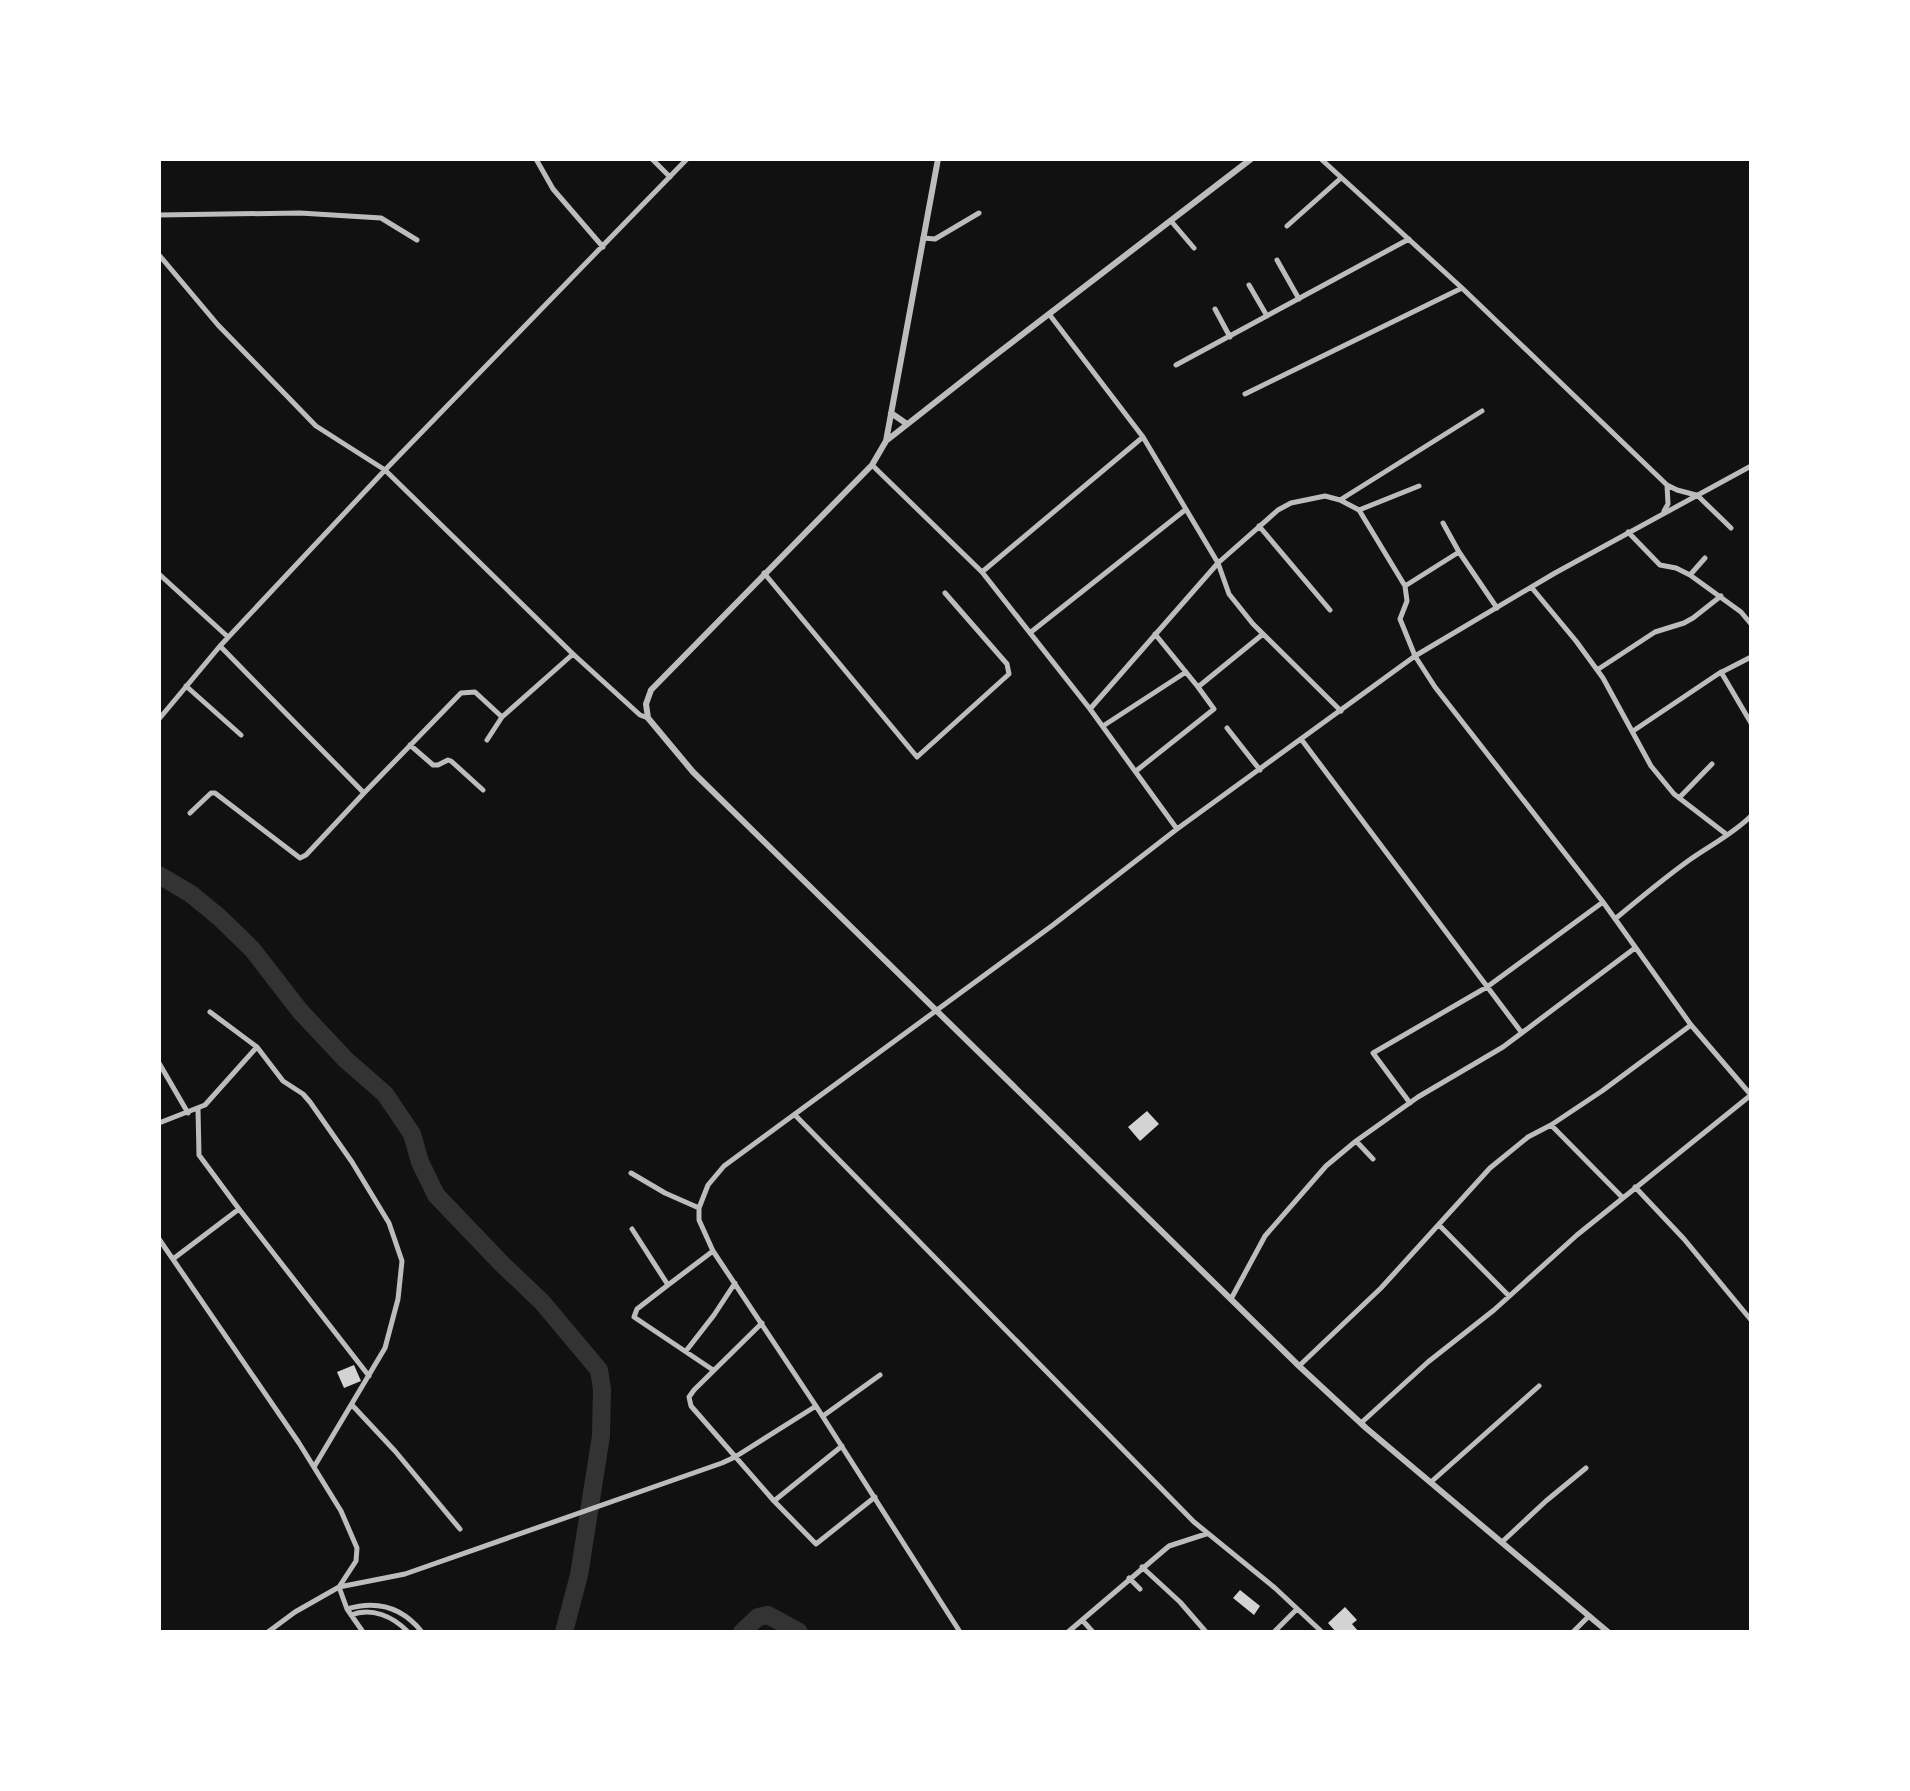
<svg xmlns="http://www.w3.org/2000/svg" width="1910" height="1791" font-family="'PT Sans',sans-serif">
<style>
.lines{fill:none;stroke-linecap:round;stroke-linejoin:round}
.river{stroke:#333;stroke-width:18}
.building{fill:#d3d3d3}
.minor{stroke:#bcbcbc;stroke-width:5}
.tertiary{stroke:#bcbcbc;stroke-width:6}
</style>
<rect width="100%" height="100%" fill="#111"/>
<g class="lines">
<path class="river" d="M159,875l32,19 28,23 33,32 48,62 46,49 39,34 27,40 8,28 16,33 66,69 40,38 57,68 3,19 -1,47 -22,139 -15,57
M742,1632l16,-15 10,-2 31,17"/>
</g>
<path class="building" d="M1147,1111l12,13 -19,17 -12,-14z
M354,1365l7,16 -17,7 -7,-16z
M1240,1590l20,16 -6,9 -21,-17z
M1345,1607l12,13 -5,4 7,8h-23l-8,-9z"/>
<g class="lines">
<path class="minor" d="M536,159l17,30 50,58
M652,159l18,18
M1321,159l141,129 205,197 10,5 19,5
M159,215l141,-2 81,5 36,22
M1171,221l23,27
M1287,226l54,-48
M923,238l12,1 44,-26
M159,255l59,70 98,101 69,44 188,184 67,61 8,3
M1277,260l22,39
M1249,285l18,31
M1215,309l15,28
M1049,314l94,123 75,126 11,31 24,30 88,87
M1176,365l233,-126
M1245,394l217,-106
M872,465l110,107 108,137 87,120
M1697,495l34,33
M1340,500l142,-89
M1359,510l60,-24
M1664,511l4,-7 -1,-19
M1443,523l16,29
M1259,526l71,84
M1628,532l32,33 16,3 14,7 51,37 10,12
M982,572l161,-135
M764,573l153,184 92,-83 -2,-10 -62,-71
M159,574l69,63
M1690,575l15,-17
M1405,586l54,-34 38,56
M1532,588l44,53 27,37 48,88 23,28 52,40
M1031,632l154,-122
M1155,634l43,53 65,-53
M220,646l144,147 97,-100 14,-1 27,25 71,-63
M1597,670l58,-38 29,-9 9,-5 28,-22
M1721,672l30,51
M186,686l55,49
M1090,709l128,-146 60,-53 13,-7 34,-7 15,4 19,10 46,76 2,15 -7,18 15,37 20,31 168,215 88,123 60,70
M159,719l61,-73 165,-176 302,-311
M1103,726l83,-54
M1227,728l33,42
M1633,731l85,-57 33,-17
M1301,739l221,294
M487,740l15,-23
M410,745l23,20h5l10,-5 3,1 32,29
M1136,771l78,-62 -16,-22
M1679,798l33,-34
M190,813l21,-20h4l85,65 6,-3 58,-62
M1615,919c24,-20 48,-40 73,-58 21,-15 45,-27 63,-45
M210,1012l47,35 26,34 20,13 7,8 42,60 37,61 13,38 -4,38 -13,49 -71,119
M159,1063l29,50
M1410,1103l-37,-50 114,-66 116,-85
M198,1109l1,46 40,54
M795,1115l399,407 81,66 47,44
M159,1123l46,-18 52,-58
M1551,1125l72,73
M1356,1141l17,18
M631,1173l34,20 34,15
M1635,1187l49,52 67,81
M1439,1225l70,71
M632,1229l36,56 45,-34
M159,1239l140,204 42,68 16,37 -1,13 -17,26
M173,1259l66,-50 130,167
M668,1285l-31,24 -3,8 79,53
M1231,1299l34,-63 61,-70 30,-25 62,-44 85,-50 132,-99
M762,1323l-68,67 -5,7 2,9 83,95 42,43 59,-47
M686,1351l28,-36 21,-32
M1299,1366l82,-78 109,-120 38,-31 23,-12 51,-34 89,-66
M352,1405l43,46 65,78
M823,1416l57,-41
M1361,1423l67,-61 66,-52 83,-75 174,-140
M1431,1482l108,-96
M774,1501l68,-55
M1502,1542l44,-41 40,-33
M1142,1567l38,35 26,30
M1129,1578l11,11
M339,1587l8,22 16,23
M347,1609c30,-9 55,-2 75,23
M351,1615c20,-8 42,1 57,17
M1082,1620l11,12
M268,1632l27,-20 44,-25 66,-13 317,-111 13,-6 81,-51
M960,1632l-144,-226 -103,-155 -14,-31v-12l9,-23 16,-19 329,-241 124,-96 238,-173 140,-83 196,-107
M1068,1632l101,-86 37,-12
M1274,1632l23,-23
M1573,1632l16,-16"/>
<path class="tertiary" d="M938,159l-52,282 -14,24 -221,225 -5,14 2,14 45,54 606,594 67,62 242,204
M891,413l16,11
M886,441l103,-81 262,-201"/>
</g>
<rect width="1910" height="1791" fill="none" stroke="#ffffff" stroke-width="322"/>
</svg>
